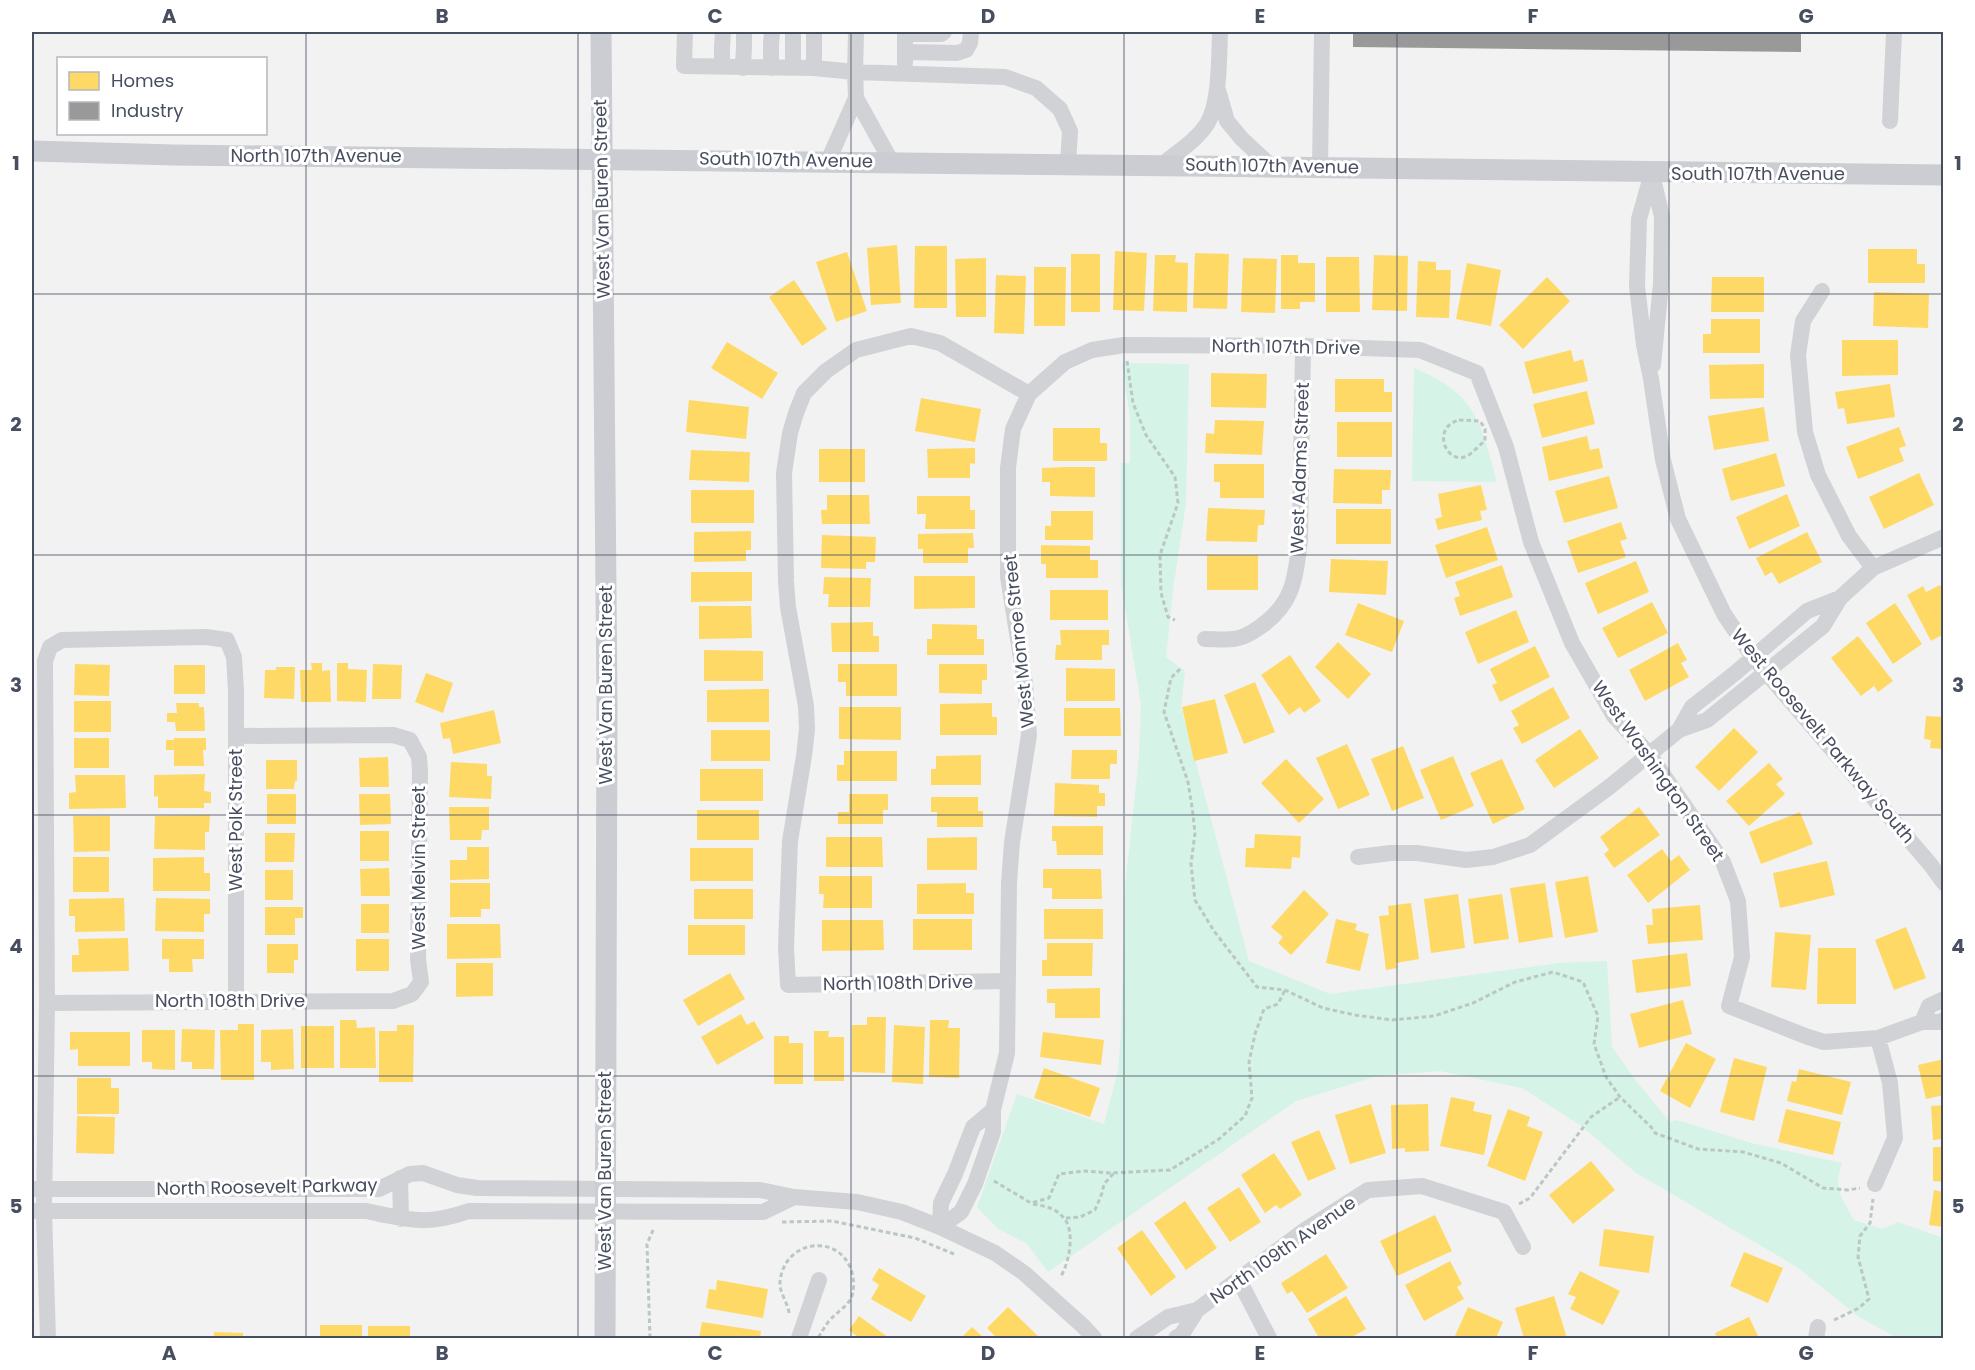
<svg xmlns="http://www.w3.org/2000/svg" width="1975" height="1370" font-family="Poppins,sans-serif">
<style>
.green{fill:#d5f3e7}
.homes{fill:#ffd966}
.industry{fill:#999}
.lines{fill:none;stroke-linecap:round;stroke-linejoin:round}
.minor-tunnel{stroke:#d0d1d5;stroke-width:16;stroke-dasharray:16 8;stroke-linecap:butt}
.path{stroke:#bbc7c6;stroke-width:3;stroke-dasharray:4.5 3;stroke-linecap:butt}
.minor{stroke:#d0d2d5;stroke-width:16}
.major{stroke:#cbcdd2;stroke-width:21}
.grid{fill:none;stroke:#474e60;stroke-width:1.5;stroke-opacity:0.55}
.labels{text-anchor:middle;stroke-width:6;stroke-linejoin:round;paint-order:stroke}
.street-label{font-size:18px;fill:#474e60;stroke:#fff}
.neatline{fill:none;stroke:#474e60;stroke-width:2}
.grid-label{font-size:20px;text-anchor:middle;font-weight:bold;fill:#474e60}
</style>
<rect width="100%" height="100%" fill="#f2f2f2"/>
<path class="green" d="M1122,363l67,1 -3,139 -13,87 -7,67 19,14 -4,36 68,254 81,33 230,-31 47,-2 5,86 25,35 33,40 7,-2 74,23 91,20c-9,25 0,36 12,57l28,9 16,-7 45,16v100h-46l-38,-21 -62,-50 -161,-94 -53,-46 -61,-39 -82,-17 -63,5 -81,25 -248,171 -21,-28 -29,-15 -21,-22 40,-113 87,30 14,-53 3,-39 4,-146 14,-129 2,-52 -20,-122v-120h9v-45z
M1414,368c63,26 66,53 83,114l-85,-1z"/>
<path class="homes" d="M897,245l4,58 -30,2 -4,-57z
M915,246h32v62h-33z
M1868,249h49v15h8v19h-57z
M1115,251l32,2 -3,58 -31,-1z
M847,252l20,59 -31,11 -20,-60z
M1195,253l34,1 -2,55 -34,-1z
M1071,254h29v58h-29z
M1155,255h21l-1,7 13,1 -1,49 -34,-1z
M1281,255h17v8h17v39h-15v7h-19z
M1374,255l34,1 -1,55 -35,-1z
M1326,257h33l1,55h-34z
M986,258v59h-30l-1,-58z
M1243,258l34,1 -2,54 -34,-1z
M1418,261l18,1v8h15l-2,48 -33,-1z
M1467,263l34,7 -10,56 -35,-7z
M1034,267h32l-1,59h-31z
M996,275l30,1 -2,58 -30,-1z
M1547,277l23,24 -47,48 -24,-24z
M1712,277h52v35h-53z
M794,280l33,49 -25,17 -33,-49z
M1874,292l55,2 -1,34 -55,-2z
M1711,319h49v34h-57v-19h8z
M1842,340h56v35l-56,1z
M727,342l51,31 -16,26 -51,-31z
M1571,350l3,12 9,-3 5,22 -55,13 -9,-32z
M1764,364v34l-54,1 -1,-34z
M1211,373l56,1 -1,34 -55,-1z
M1335,379h49v13h8v20h-57z
M1890,384l5,33 -48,7 -3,-16 -6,1 -3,-17z
M1587,391l8,33 -53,14 -9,-34z
M921,398l60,11 -6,33 -60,-11z
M689,400l60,7 -3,32 -60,-7z
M1764,407l5,34 -55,9 -6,-34z
M1215,420l49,1 -2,34 -57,-2 1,-20 8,1z
M1337,422h55v35h-55z
M1899,427l7,19 -7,2 5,13 -46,18 -12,-32z
M1053,428h47v15h7v18h-54z
M1587,436l3,14 9,-2 4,20 -54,13 -7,-34z
M975,448v16l-5,-1v15h-42l-1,-29z
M819,449h46v33h-46z
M691,450l59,2 -1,30 -60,-2z
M1776,453l9,33 -54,15 -9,-32z
M1214,464h50v34h-44v-16h-6z
M1064,467h31v30l-45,-1v-14h-8v-14z
M1334,469l57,1 -1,20h-8v14l-49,-1z
M1919,473l15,32 -50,24 -15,-32z
M1609,476l9,32 -54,15 -9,-32z
M1481,485l6,25 -7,1 2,9 -44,10 -3,-11 7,-2 -4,-23z
M691,490h63v33h-63z
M1787,494l13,32 -51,23 -13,-32z
M827,495h42l1,29h-48l-1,-14h6z
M917,496h53v14h5v19h-50l1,-15h-9z
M1208,508l57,2 -1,15h-6l-1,17 -51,-1z
M1336,509h55v35h-55z
M1051,511h42v29h-48v-14h6z
M1621,522l6,17 -7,2 6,16 -48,16 -11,-32z
M1487,527l11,33 -52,18 -11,-33z
M751,531v19h-5v11l-52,1v-30z
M1807,532l15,30 -43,22 -7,-12 -7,4 -9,-18z
M973,533l1,15h-6v15h-45v-14h-5v-15z
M822,535l54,2 -1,25h-9v7l-45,-1z
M1041,545l49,1v14h8v18h-52v-14h-5z
M1207,555h51v35h-51z
M1331,559l57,2 -2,34 -57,-3z
M1636,561l13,31 -51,22 -13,-31z
M1502,565l11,32 -53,19 -6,-18 6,-2 -5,-14z
M691,572h61v29l-61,1z
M914,576h61v32l-61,1z
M824,577l47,1 -1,29h-42l1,-13h-6z
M1940,585l4,7v42l-13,7 -24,-46 16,-9 3,6z
M1050,590h58v30h-58z
M1652,602l16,31 -50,25 -16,-30z
M1358,603l46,18 -12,31 -47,-17z
M1895,603l27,41 -29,20 -27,-41z
M699,606h52l1,32 -53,1z
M1516,610l13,32 -51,22 -13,-32z
M873,622v14h6v16h-47l-1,-29z
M932,624l45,1v14h7v16h-57v-16h5z
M1060,630h49v15h-7v15h-47l1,-15h5z
M1858,636l35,45 -15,11 -4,-6 -13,10 -30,-38z
M1338,642l33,32 -23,25 -33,-32z
M1678,643l9,17 -6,3 8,14 -44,24 -16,-31z
M1535,646l15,31 -50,25 -8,-17 5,-2 -7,-14z
M704,650l59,1v30h-59z
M1290,655l31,46 -17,12 -4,-6 -11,8 -28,-40z
M311,663h11v8l8,-1 1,32h-30l-1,-32h12z
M337,663h11v6l19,1 -1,32 -29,-1z
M75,664l35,1 -1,31 -35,-1z
M373,664l29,1 -1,34h-29z
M838,664h59v32h-51v-14h-8z
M939,664h48v16h-5v14l-43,-1z
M174,665h31v29h-31z
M276,667h19l-1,32 -30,-1 1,-28h11z
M1066,668l49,1v32h-49z
M426,673l27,10 -10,30 -28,-11z
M1255,682l20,50 -31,12 -20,-49z
M1553,687l17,31 -48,26 -9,-16 6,-3 -8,-14z
M769,689v33h-62v-32z
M1215,699l13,54 -34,8 -12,-54z
M74,701h37v31h-37z
M176,703h23v4h5l1,24h-29l-1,-9h-8v-9h10z
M992,703v14h5v18h-57v-31z
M839,707h62v33l-62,-1z
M1064,708h56l1,28h-57z
M494,710l7,33 -48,11 -3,-16 -7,1 -3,-16z
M1926,716l18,1v32l-14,-1 1,-8 -7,-1z
M1734,728l24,24 -39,39 -24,-24z
M1580,729l19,29 -45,30 -19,-28z
M711,730h59v31h-59z
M74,738h35v30h-35z
M174,738h32v12h-3l1,16h-30v-16h-8v-10h8z
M1347,744l23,51 -32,14 -22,-51z
M1403,746l21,52 -32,13 -21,-52z
M1072,750h45v14h-7v15h-39z
M844,751h53v30h-60v-16h7z
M981,755v30h-50v-16h5v-13z
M1453,756l21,50 -33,14 -21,-50z
M388,757l1,30h-29l-1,-29z
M1286,759l38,40 -25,24 -38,-40z
M1502,759l23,50 -32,15 -23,-51z
M266,760h31v21h-2l-1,8h-28z
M451,762l36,2v12h5l-1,23 -42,-2z
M1769,763l14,16 -7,5 9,10 -36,32 -23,-25z
M700,769h63v32h-63z
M205,774l-1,17 7,1v11h-7v5h-46v-12l-4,1v-22z
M75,775h50l1,33 -57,1v-16l7,-1z
M1055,783l44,2v8h6v13h-8v11l-43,-1z
M267,794h29v30h-29z
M359,794h31l1,30 -31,1z
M849,794h39v16h-5v14h-45v-12h11z
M931,797h47v14h5v16h-46v-15h-6z
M449,807h40v23h-7l-1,10h-31z
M1639,807l21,28 -46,33 -10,-14 5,-4 -9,-13z
M697,810h62v30h-62z
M1800,812l13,32 -52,20 -12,-32z
M210,815l-1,17h-4v18l-51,-1 1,-33z
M73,816h37v35l-36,1z
M1052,826h51v29h-46l-1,-14h-4z
M360,831h29v30h-29z
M265,833h30l-1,29h-29z
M1255,834l46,2 -1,22 -8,-1 -1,12 -46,-2 1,-19h8z
M826,837h56l1,30h-57z
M977,837v33h-50v-32z
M467,847h22v32l-39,1v-20h17z
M690,848h63v33h-63z
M1662,849l9,12 8,-6 11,15 -42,33 -21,-28z
M73,857h36v35h-36z
M204,857v16h6v18h-57v-33z
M1827,861l8,34 -55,13 -7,-35z
M389,868l1,28h-29l-1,-27z
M1043,869h58l1,30h-50v-11h-9z
M265,870h28v30h-28z
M819,876h53v32h-49l1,-14h-5z
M1588,876l10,56 -33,6 -10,-56z
M450,883h40v26h-9v8h-31z
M966,883v10h8v21h-57v-30z
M1545,883l8,54 -34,6 -9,-55z
M694,889h59v30h-59z
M1304,890l25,24 -38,41 -13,-12 5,-6 -12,-10z
M1458,894l7,54 -34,5 -7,-54z
M1502,894l7,45 -35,5 -6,-45z
M124,898l1,33 -50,1v-16h-6v-17z
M156,898l54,1v15h-6v18l-49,-1z
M1411,903l8,56 -23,4 1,5 -11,2 -7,-54 10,-1 -1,-9z
M361,904h28v29h-28z
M1700,905l3,35 -55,4 -2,-19h7l-1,-16z
M265,907h38v11h-8v17h-30z
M1044,909h59v30h-59z
M913,919h59v31h-59z
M1336,919l21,5 -2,6 14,4 -9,37 -34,-8z
M822,920h61l1,30 -62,1z
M447,924h53l1,34 -54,1z
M688,925h57v30h-57z
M1906,927l20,51 -32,12 -19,-50z
M1775,932l36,3 -5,55 -35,-3z
M128,938l1,33 -57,1v-17h7l-1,-16z
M162,939h42v20h-12l1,13h-24v-13h-7z
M356,939h33v32h-33z
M1047,943h46l-1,33h-50v-16h5z
M267,944h31v16h-4v13h-27z
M1818,948h38v56h-39z
M1687,953l4,33 -55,7 -4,-33z
M456,963h37v33l-37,1z
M730,973l15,26 -47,27 -15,-26z
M1100,988v30h-45v-15h-8v-14z
M1683,1000l9,34 -53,14 -9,-34z
M741,1014l6,11 7,-4 10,17 -47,27 -16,-28z
M867,1017h19l-1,56 -33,-1v-47h15z
M340,1020h16l1,8 18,-1 1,41h-36z
M930,1020h19l-1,8h12l-1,50 -30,-1z
M238,1024h16v56h-33l-1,-50h18z
M397,1025h17l-1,57h-34v-51h18z
M894,1025l31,2 -2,57 -31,-2z
M301,1026h33v42h-33z
M182,1029l33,1 -1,39h-22v-7h-11z
M293,1029l1,40 -23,1v-8h-10v-32z
M142,1030h33v40l-23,-1v-7h-10z
M814,1031h15l-1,6h16v44h-30z
M70,1032h60v34h-52v-17l-8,1z
M1043,1032l61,8 -3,25 -61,-8z
M774,1036h15v7h14v41h-29z
M1686,1043l30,16 -26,49 -30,-17z
M1734,1058l33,9 -13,54 -34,-9z
M1944,1059v36l-18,4 -8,-34z
M1044,1068l56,20 -10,29 -56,-19z
M1799,1069l52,13 -9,33 -55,-14 5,-20 4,1z
M77,1078h34v10h8v26h-42z
M1451,1097l24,5 -2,9 19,4 -8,40 -44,-9z
M1371,1104l15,49 -36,11 -15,-49z
M1428,1104l1,47 -24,1v-4l-13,1 -1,-44z
M1944,1105v34l-11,1 -2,-34z
M1508,1109l22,8 -3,9 16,6 -18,49 -38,-15z
M1786,1109l55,13 -8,33 -55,-13z
M77,1116l38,1 -1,37 -38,-1z
M1319,1130l17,39 -28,12 -17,-39z
M1933,1147h11v35l-11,-1z
M1274,1153l28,42 -22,14 -4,-4 -11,8 -24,-38z
M1591,1161l24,29 -42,34 -24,-29z
M1239,1187l22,35 -31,20 -23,-34z
M1934,1190l10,2v35l-15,-2z
M1185,1201l32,47 -31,22 -32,-47z
M1435,1215l17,36 -55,25 -17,-35z
M1604,1229l50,7 -5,37 -50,-7z
M1142,1230l34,47 -25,19 -34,-48z
M1744,1252l39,16 -15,35 -38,-17z
M1326,1254l22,34 -41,25 -15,-22 -5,3 -6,-11z
M1450,1261l12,23 -5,3 7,12 -40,22 -19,-36z
M879,1268l47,28 -15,26 -40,-23 8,-14 -7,-5z
M1580,1271l40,20 -17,34 -33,-16 6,-12 -8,-3z
M717,1280l51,9 -5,29 -57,-10 3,-19 7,1z
M1346,1296l20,33 -16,9h-31l-11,-19z
M1554,1296l13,42h-43l-9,-30z
M1008,1307l31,30 -1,1h-41l-10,-10z
M1468,1307l35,15 -7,16h-42z
M859,1316l30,22h-33l2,-1 -9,-7z
M1749,1317l10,21h-42l-2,-5z
M702,1322l59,9 -1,7h-61z
M320,1325h42v13h-42z
M368,1326h42v12h-42z
M972,1327l12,11h-23z
M214,1332l29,1v5h-29z"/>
<path class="industry" d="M1353,32h448v20l-448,-5z"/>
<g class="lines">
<path class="minor-tunnel" d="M771,44l1,-12
M744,46v-14
M814,46v-14
M793,47v-15
M722,48l1,-16"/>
<path class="path" d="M1127,361l6,42 13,32 29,42 3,26 -18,52 1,38 7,24 7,3
M1459,420l21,1 5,8v12c-6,4 -11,11 -18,15 -20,10 -37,-28 -8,-36z
M1180,669l-9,9 -7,34 24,70 4,25 3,26 -4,31 4,36 19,31 43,56 28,3 38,18 32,7 37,5 42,-4 39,-13 42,-21 38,-10 30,10 15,34 -4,28 12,33 14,20 31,30 4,6 43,16 45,3 38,11 42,25 25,2 12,-2
M994,1181l37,22 18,-5 10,-24 25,-3 27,2 59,-3 49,-31 26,-23 7,-18 -3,-36 6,-28 9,-25 14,-5 7,-14
M1033,1204c12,2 22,4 30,13 13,13 6,46 -2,59
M1519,1204l11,-6 61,-81 29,-20
M1066,1218l14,-1 15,-7 7,-17 2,-9 10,-11
M782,1222l50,-1 83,17 39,16
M789,1313c-1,-10 -10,-21 -9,-31 4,-45 65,-50 73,-5 1,7 1,17 -3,23 -4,7 -14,13 -19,19 -6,6 -9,13 -13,19
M1834,1320l25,-12 10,-9 -11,-42 2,-21 10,-13 3,-24
M650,1338l-3,-94 7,-16"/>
<path class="minor" d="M685,32l-1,34 130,2 41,4 1,26 -28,63
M856,32l-1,40 150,5 31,11 24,21 10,22 -2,32
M771,44v24
M793,47v21
M905,52l52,1 9,-3 4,-7 1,-11
M905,63v-29h36l3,-2
M722,67v-19
M743,68l1,-22
M814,68v-22
M1218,90l9,31 15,18 29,27
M856,98l35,63
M1890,121l4,-89
M1162,165c15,-13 34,-24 45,-41 13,-21 12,-67 13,-92
M1320,167l2,-135
M1652,173l-13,46 -2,67 7,59 7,34 12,81 15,59 46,95 29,43 177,207 14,19
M1652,174l10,43 -1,67 -8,81
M1822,291l-19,30 -5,34 7,77 13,43 31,61 24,32
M1205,639c10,0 20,1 29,0 8,-1 19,-7 26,-12 34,-24 35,-48 40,-87l3,-194
M1679,730l13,-23 42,-33 73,-63 33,-13
M1358,857l33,-4h26l49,7 27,-3 37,-12 78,-57 71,-58 28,-10 116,-94 17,-28 33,-30 71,-31
M1008,981l-220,4 -2,-38 4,-106 14,-85 3,-27 -1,-23 -18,-99 -2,-26 -2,-108 6,-40 6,-20 8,-20 22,-22 30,-21 55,-14 29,7 89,51
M47,1003l346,-2 19,-7 9,-12 -3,-23 2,-188 -1,-14 -9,-17 -17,-5 -157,1
M1922,1022l7,-16 15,-7
M400,1178l1,41
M1875,1184l20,-46 -5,-55 -12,-45
M32,1189h347l31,-15 13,-1 34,12 20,3 283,2 34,7 63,5 45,10 38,15 55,26 29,20 59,53 11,12
M32,1211h334c42,9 60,15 103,0l294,1 31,-15
M940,1227l21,-15 14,-28 18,-52v-22l14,-57 2,-170 3,-41 17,-107 -4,-52 -17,-106v-109l5,-39 16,-35 36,-32 27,-12 32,-5 179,1 117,4 57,23 29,74 25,95 41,101 42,73 35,38 74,108 15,39 4,56 -13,49 79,31 16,5 54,-4 44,-16h18l4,-2
M940,1227l1,-24 14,-29 18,-47 20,-17
M1239,1280l30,58
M48,1338l-4,-127 3,-208 -2,-342 5,-14 12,-7 144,-3 21,3 7,17 2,34v310
M799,1338l20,-58
M1137,1338l31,-21 29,-7
M1176,1338l6,-4 15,-24 108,-80 63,-40 54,-4 82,26 19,35
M1816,1338l2,-11"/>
<path class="major" d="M601,32l6,672 -2,634
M32,151l142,4c590,4 1180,14 1770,20"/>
</g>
<path class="grid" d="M306,32v1306M578,32v1306M851,32v1306M1124,32v1306M1397,32v1306M1669,32v1306M32,294h1912M32,555h1912M32,815h1912M32,1076h1912"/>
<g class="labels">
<g class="street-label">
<text x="316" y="162">North 107th Avenue</text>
<text transform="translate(786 160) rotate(1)" y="6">South 107th Avenue</text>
<text transform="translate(1272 166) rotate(1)" y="6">South 107th Avenue</text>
<text x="1758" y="180">South 107th Avenue</text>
<text transform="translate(602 199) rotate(-91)" y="6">West Van Buren Street</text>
<text transform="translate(1286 347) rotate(1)" y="6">North 107th Drive</text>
<text transform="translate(1300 468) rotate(-88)" y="6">West Adams Street</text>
<text transform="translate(1019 641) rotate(-96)" y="6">West Monroe Street</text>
<text transform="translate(606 685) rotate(-90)" y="6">West Van Buren Street</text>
<text transform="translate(1823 736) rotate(50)" y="6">West Roosevelt Parkway South</text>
<text transform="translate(1658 771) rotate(55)" y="6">West Washington Street</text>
<text transform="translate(236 820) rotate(-90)" y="6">West Polk Street</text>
<text transform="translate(419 868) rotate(-90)" y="6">West Melvin Street</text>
<text transform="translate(898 983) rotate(-1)" y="6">North 108th Drive</text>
<text x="230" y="1007">North 108th Drive</text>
<text transform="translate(605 1171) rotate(-90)" y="6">West Van Buren Street</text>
<text transform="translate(267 1187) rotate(-1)" y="6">North Roosevelt Parkway</text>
<text transform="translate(1283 1250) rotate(-35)" y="6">North 109th Avenue</text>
</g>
</g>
<rect width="1975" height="1370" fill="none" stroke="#ffffff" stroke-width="66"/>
<rect x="57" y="57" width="210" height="78" fill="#ffffff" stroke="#b5b8bf" stroke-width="1.5"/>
<rect x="69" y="72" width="30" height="18" fill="#ffd966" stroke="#b5b8bf" stroke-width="1.5"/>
<text x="111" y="87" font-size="18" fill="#474e60">Homes</text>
<rect x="69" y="102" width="30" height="18" fill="#999999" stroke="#b5b8bf" stroke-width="1.5"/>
<text x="111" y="117" font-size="18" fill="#474e60">Industry</text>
<rect x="33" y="33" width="1909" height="1304" class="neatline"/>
<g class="grid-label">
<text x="169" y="23">A</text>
<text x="442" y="23">B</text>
<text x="715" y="23">C</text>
<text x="988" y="23">D</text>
<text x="1260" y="23">E</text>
<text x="1533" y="23">F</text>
<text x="1806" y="23">G</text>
<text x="16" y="170">1</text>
<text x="1958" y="170">1</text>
<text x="16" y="431">2</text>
<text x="1958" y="431">2</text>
<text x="16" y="692">3</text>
<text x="1958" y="692">3</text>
<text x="16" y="953">4</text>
<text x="1958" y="953">4</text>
<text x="16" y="1213">5</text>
<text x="1958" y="1213">5</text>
<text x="169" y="1360">A</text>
<text x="442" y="1360">B</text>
<text x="715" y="1360">C</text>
<text x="988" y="1360">D</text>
<text x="1260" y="1360">E</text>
<text x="1533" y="1360">F</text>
<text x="1806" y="1360">G</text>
</g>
</svg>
